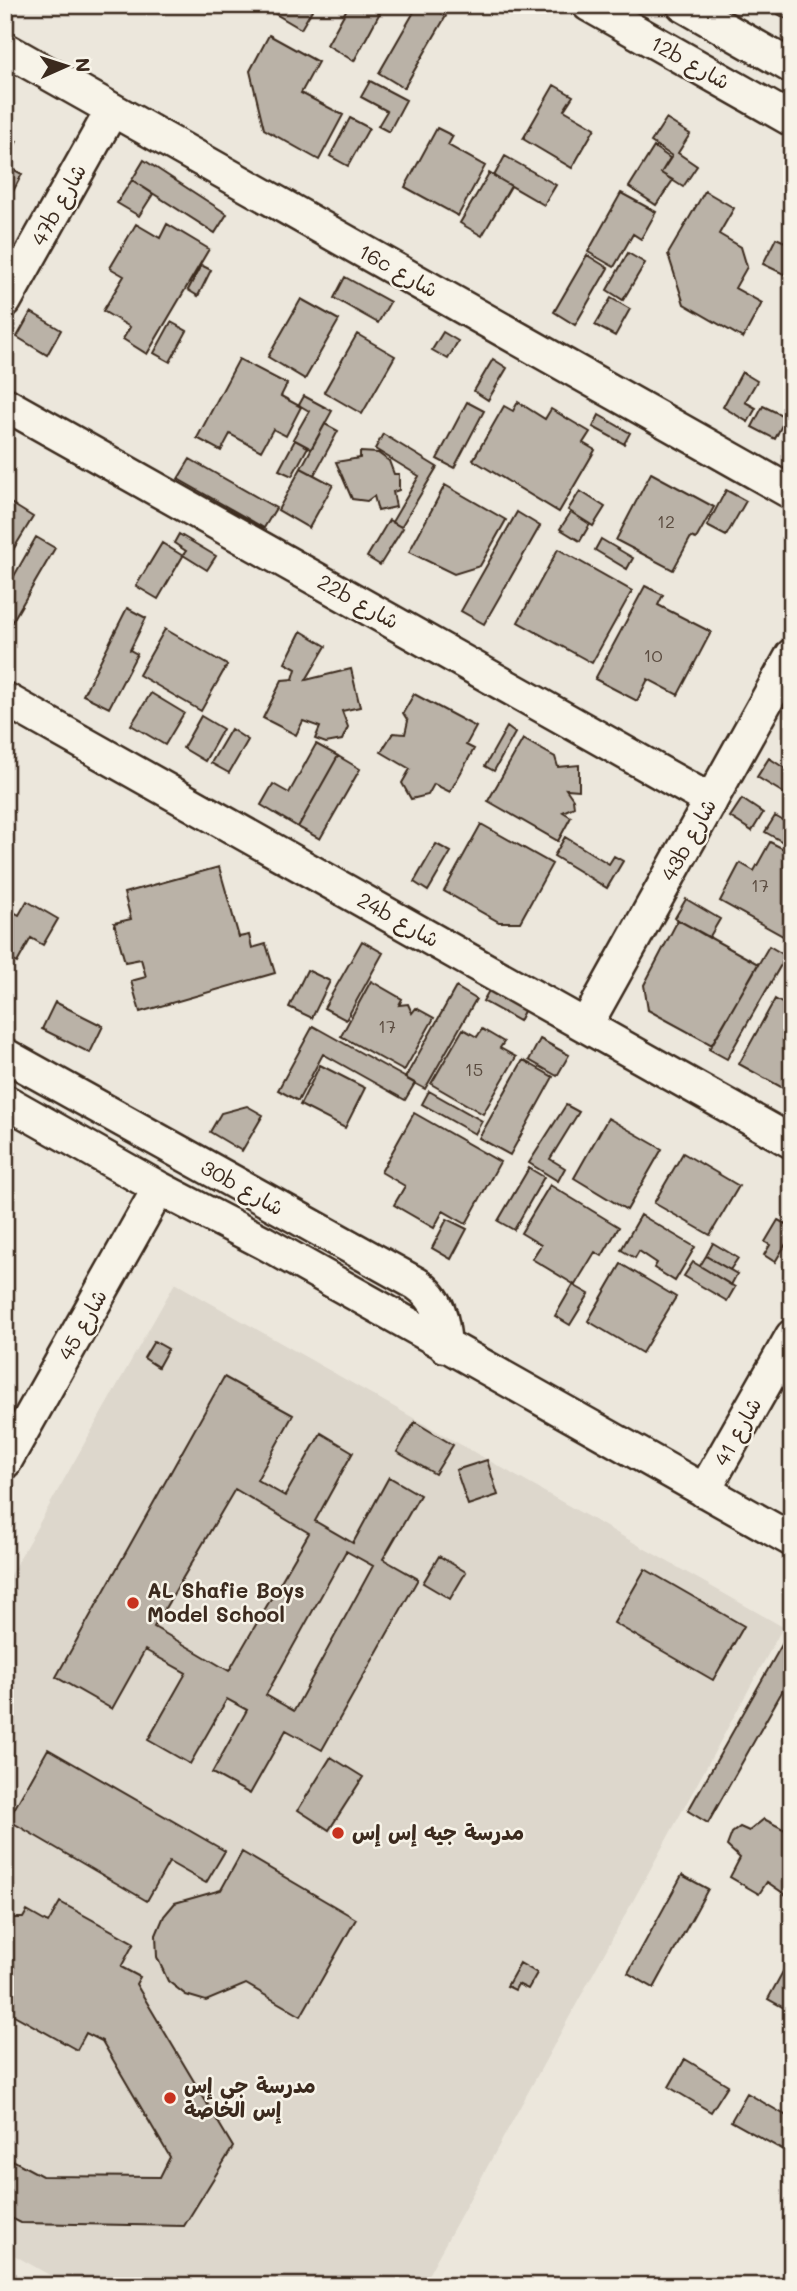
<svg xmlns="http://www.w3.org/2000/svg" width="797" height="2291" font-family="Mali,'Playpen Sans Arabic',sans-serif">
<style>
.built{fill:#ddd7cc}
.building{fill:#bab2a7;stroke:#3b2a1e;stroke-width:2;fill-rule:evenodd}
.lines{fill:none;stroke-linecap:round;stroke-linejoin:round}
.minor-casing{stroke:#3b2a1e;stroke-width:37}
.minor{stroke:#f7f3e8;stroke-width:32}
.poi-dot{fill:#c8321e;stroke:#f7f3e8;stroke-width:2.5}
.labels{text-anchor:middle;stroke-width:5;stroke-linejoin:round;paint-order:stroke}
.number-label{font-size:18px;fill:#5b4c40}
.street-label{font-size:21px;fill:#3b2a1e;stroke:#f7f3e8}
.poi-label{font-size:21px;font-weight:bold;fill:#3b2a1e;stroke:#f7f3e8;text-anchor:start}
</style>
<rect width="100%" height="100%" fill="#ece7dc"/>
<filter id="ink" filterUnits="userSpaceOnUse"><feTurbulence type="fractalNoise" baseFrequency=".0143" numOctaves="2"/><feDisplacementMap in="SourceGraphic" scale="14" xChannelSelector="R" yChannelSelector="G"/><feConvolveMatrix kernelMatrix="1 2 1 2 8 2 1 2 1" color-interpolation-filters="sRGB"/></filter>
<g filter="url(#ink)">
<path class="built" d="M175,1283l608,344 -361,659h-353l-64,-36v-666z"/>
<path class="building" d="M278,5h37l-14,24 -27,-16z
M349,5h35l-30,56 -27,-16z
M418,5h10l18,11 -42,72 -25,-15z
M762,5h30v17z
M269,35l49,27 -17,31 42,22 -24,45 -55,-31 -14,-58z
M370,81l36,19 -17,32 -11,-6 9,-15 -26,-14z
M554,85l19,11 -9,14 31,18 -23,40 -49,-29z
M350,118l19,10 -21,38 -18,-10z
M666,119l24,15 -12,19 19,13 -14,21 -22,-14 11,-17 -21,-14z
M437,128l16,8 -5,9 37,21 -27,50 -53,-29z
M5,134l12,7 -12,22z
M654,147l16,11 -9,15 12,7 -17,25 -27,-18z
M505,156l51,29 -12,20 -50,-29z
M144,160l83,54 -12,19 -83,-53z
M7,166l15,8 -17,33v-37z
M489,173l22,13 -29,50 -22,-13z
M132,180l21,14 -14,22 -22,-13z
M705,191l29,17 -15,26 22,13 6,20 -12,21 27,15 -19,35 -59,-34 -16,-50z
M621,193l35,19 -15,27 -8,-5 -19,33 -26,-15z
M136,224l24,14 7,-14 42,25 -62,105 -24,-15 7,-12 -27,-16 21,-35 -14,-8z
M776,238l16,7v33l-29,-14z
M628,253l17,10 -22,37 -16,-10z
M587,255l21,13 -33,57 -21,-13z
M201,265l10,5 -13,26 -10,-6z
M345,277l45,25 -12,21 -44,-25z
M611,298l19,11 -15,27 -20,-11z
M301,299l38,21 -34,59 -37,-22z
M31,312l30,18 -14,25 -30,-18z
M171,322l16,9 -17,31 -16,-9z
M443,332l15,9 -10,18 -16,-9z
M357,334l38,22 -33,58 -38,-22z
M239,359l48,25 -6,12 20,11 -15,29 -13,-7 -12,22 -31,-17 -9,17 -24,-13z
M493,359l14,9 -19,32 -14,-9z
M742,372l15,9 -12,21 11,6 -8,14 -25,-15z
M792,374v21l-9,-5z
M304,396l28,15 -21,38 -18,-10 16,-28 -10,-6z
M467,402l17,9 -30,57 -17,-9z
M518,402l27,17 6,-10 39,23 -7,11 12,7 -36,62 -86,-52 31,-54 9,5z
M763,406l23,11 -11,22 -23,-12z
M599,415l31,18 -6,11 -31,-17z
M325,424l13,7 -24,44 -13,-7z
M383,434l54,33 -36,60 -9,-5 27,-46 -44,-27z
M295,440l13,7 -16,29 -13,-6z
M360,452l18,1 11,8 5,13h5v16l-6,2 3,15 -18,4 -4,-15 -7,5 -15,-2 -16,-37 24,-4z
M190,459l86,49 -12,20 -86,-49z
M301,468l32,17 -24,43 -31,-18z
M651,473l63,34 -18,32 -5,-2 -18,33 -57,-30z
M445,485l61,35 -26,46 -26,8 -45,-22z
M726,490l20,11 -20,35 -19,-10z
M580,491l25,16 -12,19 -25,-16z
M9,502l24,15 -28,46v-54z
M517,512l23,14 -56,98 -23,-13z
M571,512l19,12 -10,17 -20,-12z
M389,520l14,8 -23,37 -13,-8z
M179,534l37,22 -9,14 -24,-15 3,-4 -12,-8z
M36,537l19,11 -50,86v-42z
M601,539l32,19 -6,11 -32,-19z
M162,543l21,13 -25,43 -22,-13z
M558,549l74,42 -40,72 -74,-41z
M645,586l18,9 -5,10 53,27 -33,63 -30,-16 -11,22 -42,-22z
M127,608l19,10 -16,32 7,4 -28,54 -26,-13z
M165,629l62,36 -26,46 -62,-36z
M301,631l25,15 -20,34 45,-11 9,38 -18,4 6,16 -6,13 -16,3 -11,-4 5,-12 -17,-6 -7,14 -33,-17 19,-38 11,-1 3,-10 -11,-6z
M151,693l33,20 -19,32 -34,-20z
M414,694l62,33 -10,18 8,4 -24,43 -16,-8 -6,11 -17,4 -9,-16 8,-14 -29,-17 12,-19 12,1 3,-13 -5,-8z
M201,716l22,13 -18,32 -22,-13z
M507,727l8,6 -21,38 -9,-5z
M231,729l17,11 -19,33 -18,-10z
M523,739l32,18 3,10 21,-2v25l-13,-1 7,10 1,8 -11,5 8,5 -13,24 -70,-40z
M316,744l22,12 -40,71 -37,-22 12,-21 16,9z
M338,756l22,13 -40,70 -22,-12z
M769,758l23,15v25l-35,-21z
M742,799l21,14 -11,18 -22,-14z
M775,816l17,10v21l-27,-15z
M481,824l71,40 -32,58h-21l-55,-31z
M565,837l44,27 5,-8 9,5 -16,27 -53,-32z
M770,842l22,11v88l-72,-40 20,-38 14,8z
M436,844l15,8 -23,39 -14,-9z
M219,867l20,70 10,-2 3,13 14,-4 9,29 -135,39 -9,-31 15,-4 -5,-18 -16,3 -11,-39 17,-4 -7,-26z
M686,899l34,20 -11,19 -34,-20z
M27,901l31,18 -15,26 -12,-7 -14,25 -12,-6v-50l14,8z
M678,920l80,44 -46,81 -64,-35 -4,-25z
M362,941l21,12 -37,67 -22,-12z
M769,946l17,10 -59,103 -18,-10z
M307,970l23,11 -18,37 -23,-11z
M371,981l31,18 -3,6 9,-1 4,9 4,-5 18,10 -30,53 -63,-35z
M456,987l20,12 -51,90 -20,-11z
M491,987l35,20 -7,14 -36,-20z
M775,999l17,10v84l-53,-29z
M55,1002l48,24 -13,27 -48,-24z
M313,1026l102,57 -10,17 -82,-46 -25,47 -20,-11z
M463,1029l14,8 5,-8 22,13 -4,6 16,9 -33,57 -52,-30z
M540,1039l29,16 -12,21 -28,-16z
M523,1060l30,17 -43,78 -31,-17z
M320,1065l45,23 -20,40 -45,-23z
M429,1091l53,30 -7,13 -53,-30z
M566,1105l13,7 -29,47 15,9 -7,13 -29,-18z
M247,1106l16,9 -21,36 -32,-19 11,-19z
M414,1113l86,49 -34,62 -23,-13 -9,17 -40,-23 11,-19 -24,-14z
M608,1118l54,31 -35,61 -53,-32z
M683,1153l56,33 -29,49 -56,-32z
M529,1168l15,9 -30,53 -16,-9z
M550,1185l69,42 -17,29 -7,-4 -20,33 -43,-26 9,-14 -20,-12z
M641,1215l54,32 -20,34 -21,-13 3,-5 -18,-12 -4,7 -14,-8z
M447,1219l20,10 -16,30 -19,-11z
M778,1220l11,6 3,-5v13l-17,28 -11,-7 6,-10 -5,-3z
M713,1243l25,15 -8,12 -24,-14z
M706,1256l31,18 -6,11 -31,-19z
M693,1262l42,25 -8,14 -43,-25z
M621,1264l55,33 -34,56 -54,-32z
M573,1285l16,9 -19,31 -15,-9z
M154,1341l14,8 -10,18 -14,-9z
M224,1377l69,38 -36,65 28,16 36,-63 32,19 -38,69 38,22 36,-66 31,18 -37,64 35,20 -96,171 -36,-20 -36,64 -38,-21 35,-63 -20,-11 -37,65 -42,-24 38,-67 -41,-23 -33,59 -56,-32zM235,1489l74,44 -80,138 -75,-44zM346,1551l27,15 -79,145 -28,-16z
M415,1422l38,23 -18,29 -38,-22z
M487,1460l11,35 -30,10 -12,-35z
M439,1556l27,16 -16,27 -27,-16z
M645,1569l99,57 -31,54 -99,-57z
M784,1641l8,4v29l-84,149 -20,-12z
M48,1749l177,102 -19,32 -37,-21 -22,39 -139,-81z
M331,1757l32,20 -34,53 -31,-20z
M792,1818v81l-25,-17 -8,12 -29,-17 10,-19 -13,-12 5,-13 8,-6 9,4 15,-12 21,11z
M242,1852l114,67 -55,97 -55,-32 -40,17 -20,-6 -18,-14 -11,-24 -1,-22 8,-19 11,-13 46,-13z
M682,1875l26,14 -54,99 -26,-15z
M60,1902l74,41 -13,24 19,10 -4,7 97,163 -49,79 -163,-3 -16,-8v-59l37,20 118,1 10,-20 -68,-116 -16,-8 -9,17 -72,-40v-19l2,-4 -2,-1v-68h18l4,-7 21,12z
M792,1955v43l-6,11 -18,-10z
M520,1963l17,10 -9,16 -10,-5 -3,6 -8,-4z
M685,2059l43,26 -17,27 -42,-25z
M747,2093l45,26v36l-61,-34z"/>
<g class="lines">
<g class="minor-casing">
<path id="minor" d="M589,5l203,115
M683,5l109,62
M5,49l787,444
M5,301l107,-191
M5,404l706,397
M5,699l787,443
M586,1025l206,-370
M5,1055l412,229c23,16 26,35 28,62
M5,1101l154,87 106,55 527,297
M5,1462l154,-274
M704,1491l88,-155"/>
</g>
<use href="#minor" class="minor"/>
</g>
</g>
<g class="poi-dot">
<circle cx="133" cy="1603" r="7"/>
<circle cx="338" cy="1833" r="7"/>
<circle cx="170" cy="2098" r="7"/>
</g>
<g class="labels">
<g class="number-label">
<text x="666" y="528">12</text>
<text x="653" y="662">10</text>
<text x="760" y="892">17</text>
<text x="387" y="1033">17</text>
<text x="474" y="1076">15</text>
</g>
<g class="street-label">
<text transform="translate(690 63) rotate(29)" y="7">12b شارع</text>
<text transform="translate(59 205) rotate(-61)" y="7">47b شارع</text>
<text transform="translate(398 271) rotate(29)" y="7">16c شارع</text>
<text transform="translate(358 602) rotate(29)" y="7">22b شارع</text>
<text transform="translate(689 840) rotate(-61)" y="7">43b شارع</text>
<text transform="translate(398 920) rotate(29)" y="7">24b شارع</text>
<text transform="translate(242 1188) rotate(29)" y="7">30b شارع</text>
<text transform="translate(83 1325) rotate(-61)" y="7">شارع 45</text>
<text transform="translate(738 1432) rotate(-61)" y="7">شارع 41</text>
</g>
<g class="poi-label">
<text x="147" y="1598">AL Shafie Boys<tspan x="147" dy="24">Model School</tspan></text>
<text x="352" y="1840">مدرسة جيه إس إس</text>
<text x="184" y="2093">مدرسة جي إس<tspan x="184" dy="24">إس الخاصة</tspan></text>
</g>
</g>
<rect width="797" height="2291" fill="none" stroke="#f7f3e8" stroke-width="28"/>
<rect x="14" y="14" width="769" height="2263" fill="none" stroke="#3b2a1e" stroke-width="2.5" filter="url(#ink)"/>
<g transform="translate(66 66) rotate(87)" stroke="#f7f3e8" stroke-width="5" paint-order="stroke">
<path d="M0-5L12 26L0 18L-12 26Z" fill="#3b2a1e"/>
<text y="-10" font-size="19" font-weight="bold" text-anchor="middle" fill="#3b2a1e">N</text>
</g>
</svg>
